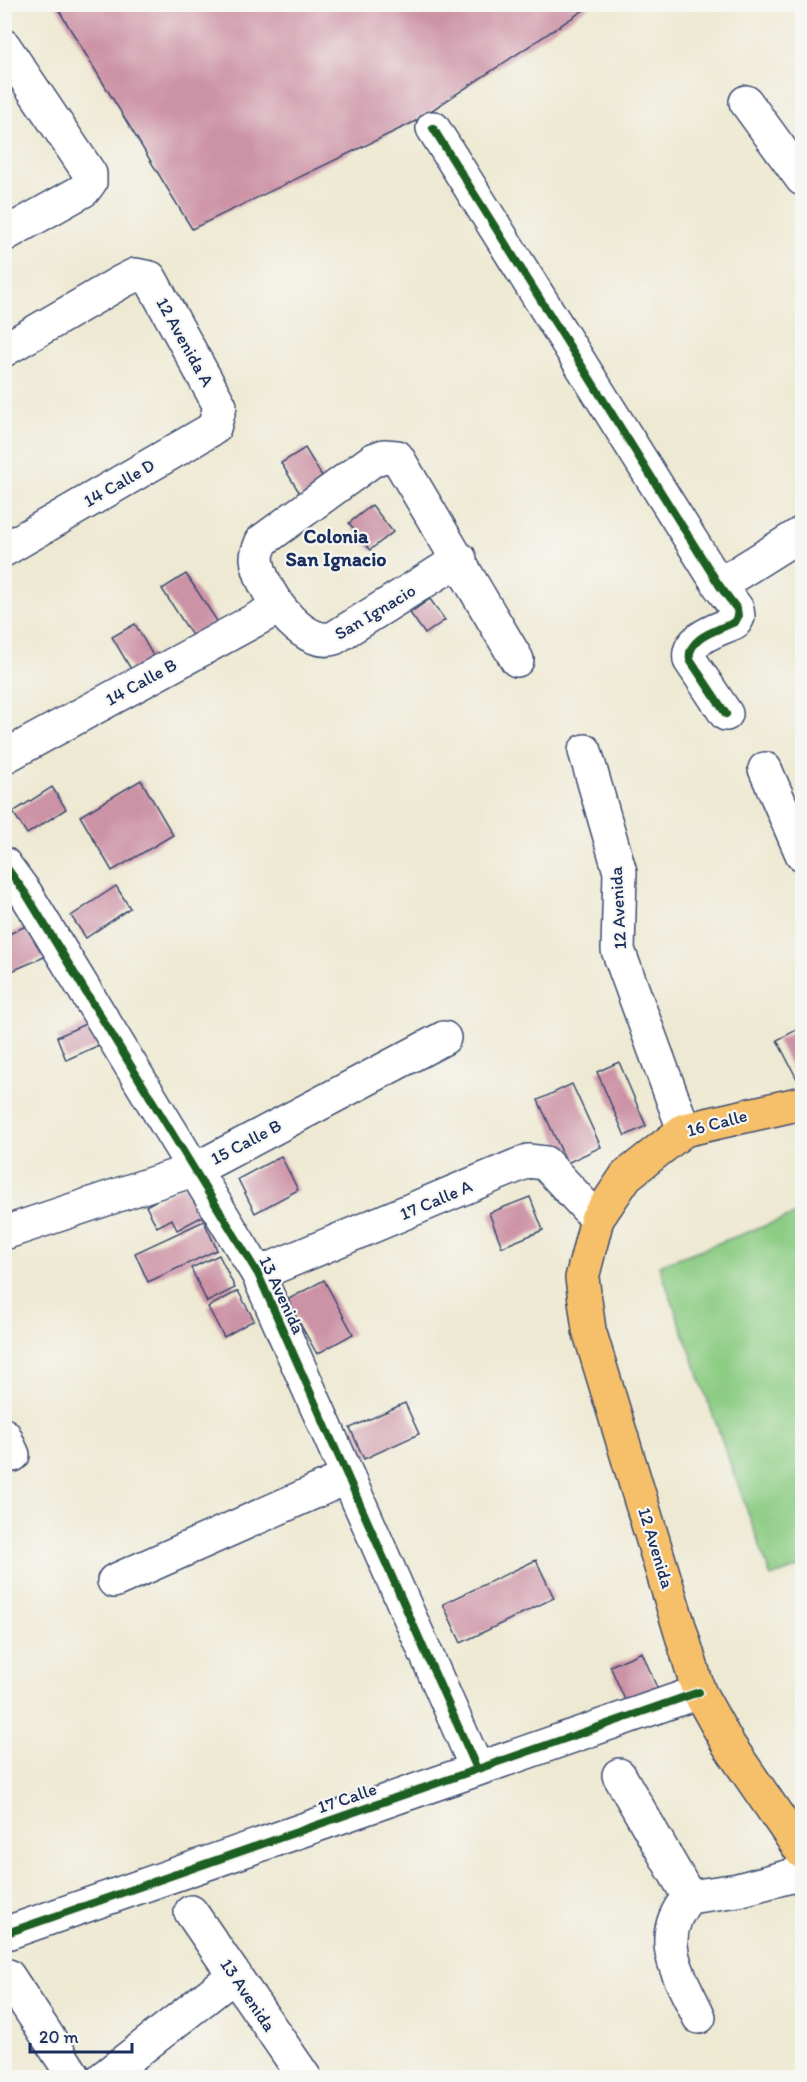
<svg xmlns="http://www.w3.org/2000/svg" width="807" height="2082" font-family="Itim,sans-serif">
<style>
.green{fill:#8ccc83;stroke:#547e70;stroke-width:1.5}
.building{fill:#cc92a5}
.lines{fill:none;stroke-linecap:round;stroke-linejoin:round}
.minor-casing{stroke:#3b4b6f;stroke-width:36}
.major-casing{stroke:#3b4b6f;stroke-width:36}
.minor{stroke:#fff;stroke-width:33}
.major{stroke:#f6c06b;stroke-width:33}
.cycleway-casing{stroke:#f6f6f2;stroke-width:11}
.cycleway{stroke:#1b5e20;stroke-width:8}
.labels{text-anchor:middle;stroke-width:4.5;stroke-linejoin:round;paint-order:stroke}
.street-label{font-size:18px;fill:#1b2f5e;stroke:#f6f6f2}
.neighbourhood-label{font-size:20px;font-weight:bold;fill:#1b2f5e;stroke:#f6f6f2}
</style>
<rect width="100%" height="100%" fill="#f6f6f2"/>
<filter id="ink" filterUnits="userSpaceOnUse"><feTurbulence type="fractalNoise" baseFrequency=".0167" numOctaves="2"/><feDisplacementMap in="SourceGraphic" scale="12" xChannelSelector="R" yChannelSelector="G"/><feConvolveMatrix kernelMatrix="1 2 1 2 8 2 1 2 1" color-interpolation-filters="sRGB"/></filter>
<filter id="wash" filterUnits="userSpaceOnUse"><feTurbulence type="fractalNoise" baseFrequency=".008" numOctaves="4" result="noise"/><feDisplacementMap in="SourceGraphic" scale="24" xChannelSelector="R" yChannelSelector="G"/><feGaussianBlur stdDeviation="1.35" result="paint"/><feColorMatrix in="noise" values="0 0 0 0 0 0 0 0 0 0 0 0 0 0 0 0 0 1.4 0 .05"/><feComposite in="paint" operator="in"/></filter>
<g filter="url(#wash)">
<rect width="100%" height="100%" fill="#eee9d2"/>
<path class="green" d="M802,1212v354l-31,11 -112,-312z"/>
<g id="blocks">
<path class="building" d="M55,4h538l-179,118 -222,107z
M305,448l23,38 -24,14 -23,-37z
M372,505l21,27 -23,18 -21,-27z
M186,574l31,47 -24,16 -31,-48z
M430,599l15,21 -20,14 -15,-21z
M135,624l22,39 -22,13 -23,-39z
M141,780l32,55 -61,36 -32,-55z
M52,787l14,22 -39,25 -14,-22z
M116,886l14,22 -44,30 -15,-22z
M36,921l15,33 -39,17 -7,-16v-19z
M96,1019l10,23 -40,18 -9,-23z
M802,1027v54l-3,2 -22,-43z
M619,1062l27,64 -21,10 -28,-64z
M572,1084l29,63 -34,16 -29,-63z
M281,1156l17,34 -43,23 -17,-34z
M187,1183l18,32 -28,15 -5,-11 -15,8 -11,-21z
M530,1197l13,33 -41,17 -13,-34z
M204,1221l13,29 -69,32 -13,-29z
M219,1255l16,33 -28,14 -16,-34z
M324,1280l29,54 -36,20 -30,-54z
M238,1291l16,29 -30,17 -16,-30z
M405,1403l14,31 -55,25 -14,-31z
M536,1560l18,38 -93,45 -18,-39z
M642,1652l18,43 -31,14 -19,-43z"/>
</g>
</g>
<g filter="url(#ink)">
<use href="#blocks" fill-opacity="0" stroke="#3b4b6f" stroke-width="1.5"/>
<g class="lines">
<g class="minor-casing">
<path id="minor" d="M4,46l86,128v8l-6,8 -80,45
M746,102l56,77
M433,128l286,457 18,24 1,8 -3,5c-17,8 -49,16 -45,38l36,54
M4,350l117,-68 14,-7 15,3 70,128 -6,22 -210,122
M460,559l-126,79c-32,11 -75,-50 -77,-80 0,-6 3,-11 5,-17l111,-81 11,-4 13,1 120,203
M719,585l83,-52
M585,751l35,121 -2,78 66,180
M4,757l273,-149
M765,769l37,85
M4,864l22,30 232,380 219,495
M4,1233l192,-64 248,-131
M258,1274l270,-113 17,2 52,56
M4,1435l9,20
M114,1581l234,-104
M619,1775l70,122
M191,1912l114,166
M4,1934l695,-242
M8,1976l67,102
M699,2017c-19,-42 -47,-78 -10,-120l49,-7 64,-17
M103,2078l132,-103"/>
</g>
<g class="major-casing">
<path id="major" d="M802,1103l-118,27 -58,46 -29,43 -15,59 7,52 110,362 29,52 74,108"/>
</g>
<use href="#minor" class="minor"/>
<use href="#major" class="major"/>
<g class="cycleway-casing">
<path id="cycleway" d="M433,128l286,457 18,24 1,8 -3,5c-17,8 -49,16 -45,38l36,54
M4,864l22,30 232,380 219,495
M4,1934l695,-242"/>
</g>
<use href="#cycleway" class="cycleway"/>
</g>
</g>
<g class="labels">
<g class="street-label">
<text transform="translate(185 342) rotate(61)" y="6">12 Avenida A</text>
<text transform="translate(119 483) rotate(-30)" y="6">14 Calle D</text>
<text transform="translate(375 612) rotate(-31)" y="6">San Ignacio</text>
<text transform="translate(141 682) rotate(-29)" y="6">14 Calle B</text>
<text transform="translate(618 908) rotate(-93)" y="6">12 Avenida</text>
<text transform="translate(717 1123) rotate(-15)" y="6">16 Calle</text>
<text transform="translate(246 1142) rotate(-28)" y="6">15 Calle B</text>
<text transform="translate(436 1200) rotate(-23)" y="6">17 Calle A</text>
<text transform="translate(282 1295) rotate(65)" y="6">13 Avenida</text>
<text transform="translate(656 1548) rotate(73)" y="6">12 Avenida</text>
<text transform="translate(347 1798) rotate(-19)" y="6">17 Calle</text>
<text transform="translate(248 1995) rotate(56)" y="6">13 Avenida</text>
</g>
<g class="neighbourhood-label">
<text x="336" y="543">Colonia<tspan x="336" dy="23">San Ignacio</tspan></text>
</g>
</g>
<rect width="807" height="2082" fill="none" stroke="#f6f6f2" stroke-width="24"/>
<path d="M30 2043v9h102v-9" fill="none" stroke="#1b2f5e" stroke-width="3"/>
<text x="39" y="2043" font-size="18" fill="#1b2f5e" stroke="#f6f6f2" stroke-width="4.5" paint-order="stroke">20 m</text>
</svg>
